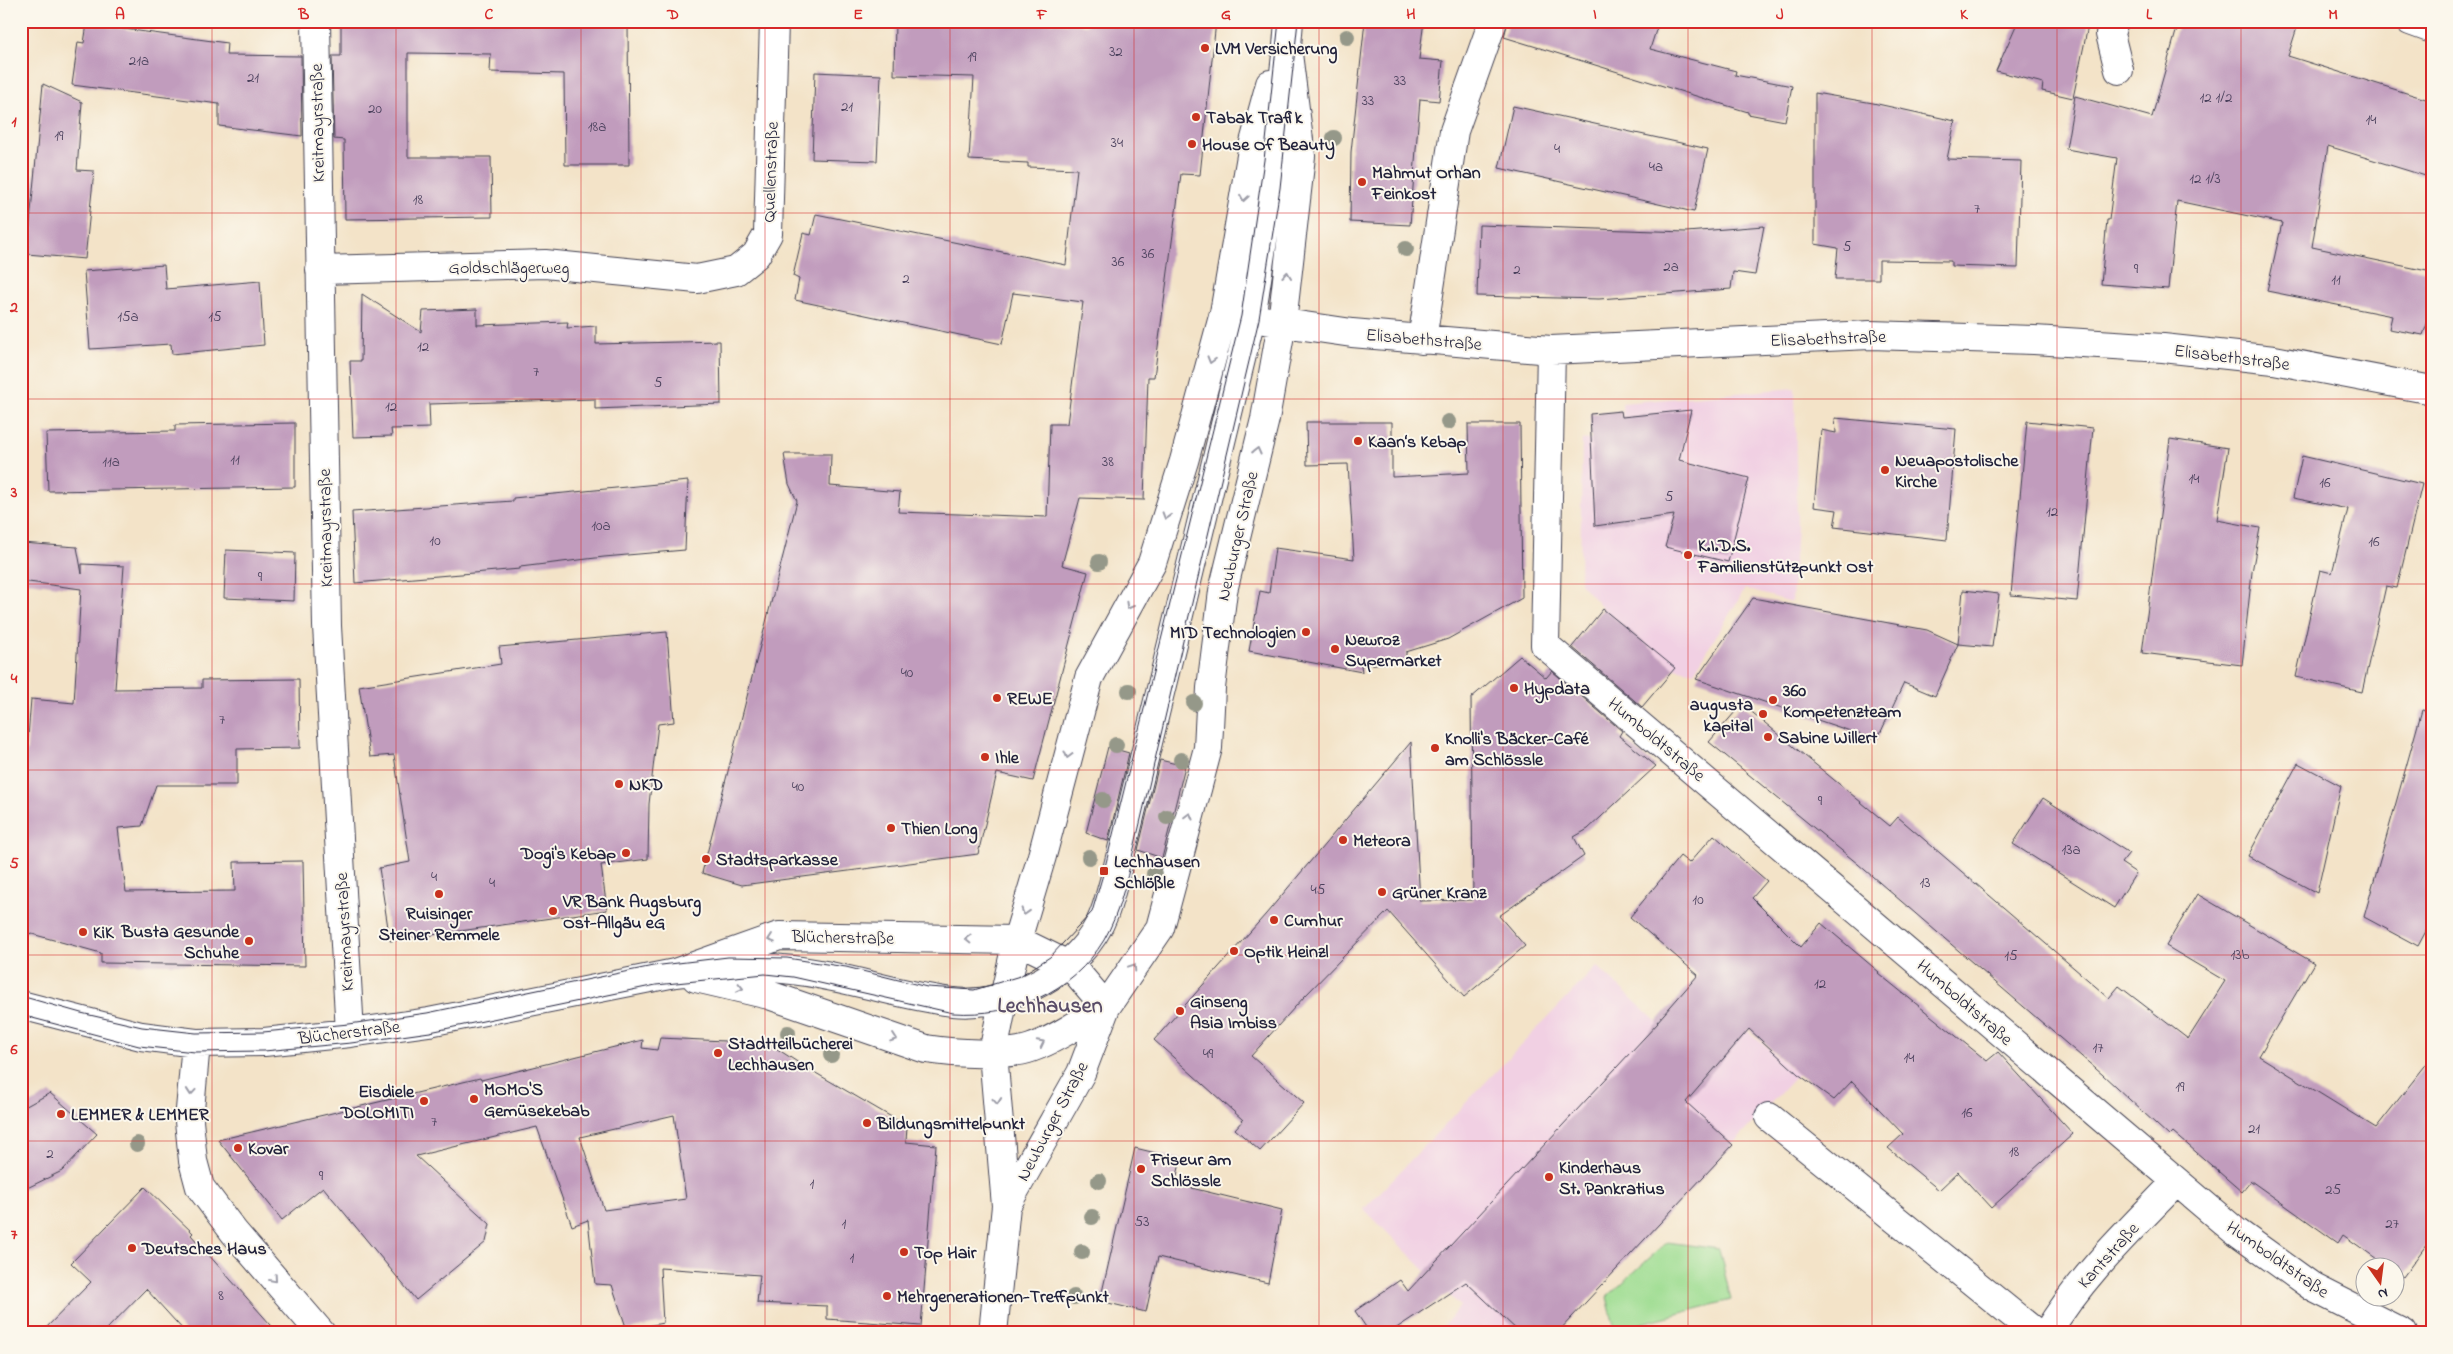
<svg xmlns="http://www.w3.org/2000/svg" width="2453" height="1354" font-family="'Indie Flower',sans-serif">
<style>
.built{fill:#f1d0e3}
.green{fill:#9fdd92;stroke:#608066}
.building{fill:#c19cbd;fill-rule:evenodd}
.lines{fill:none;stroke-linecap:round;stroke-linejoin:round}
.minor-casing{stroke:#413f50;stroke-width:30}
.minor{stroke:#fff;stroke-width:28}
.tram{stroke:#22223b;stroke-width:1}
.tree{fill:#959889}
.oneway{stroke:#9c9ca7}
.grid{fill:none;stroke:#d62828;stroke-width:1;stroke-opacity:0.55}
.poi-dot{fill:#c8321e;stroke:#fbf7ec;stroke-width:2}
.labels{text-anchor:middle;stroke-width:4;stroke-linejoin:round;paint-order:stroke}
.number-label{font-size:15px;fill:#4a405c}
.poi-label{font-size:18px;font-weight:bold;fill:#22223b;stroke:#fbf7ec;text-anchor:start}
.street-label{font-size:18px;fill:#22223b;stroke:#fbf7ec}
.district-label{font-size:22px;font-weight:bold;fill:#5a4d68;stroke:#fbf7ec}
.neatline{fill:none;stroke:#d62828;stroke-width:2}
.grid-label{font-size:16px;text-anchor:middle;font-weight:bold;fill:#d62828}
</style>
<rect width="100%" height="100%" fill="#fbf7ec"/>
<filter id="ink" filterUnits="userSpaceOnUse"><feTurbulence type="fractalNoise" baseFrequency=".02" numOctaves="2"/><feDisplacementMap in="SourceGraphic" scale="10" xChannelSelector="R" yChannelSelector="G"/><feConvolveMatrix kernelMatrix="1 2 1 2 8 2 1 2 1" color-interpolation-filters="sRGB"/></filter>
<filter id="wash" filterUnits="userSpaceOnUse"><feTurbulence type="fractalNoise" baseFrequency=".0096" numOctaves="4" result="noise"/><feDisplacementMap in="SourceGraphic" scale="20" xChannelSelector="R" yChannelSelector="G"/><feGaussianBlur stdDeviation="1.12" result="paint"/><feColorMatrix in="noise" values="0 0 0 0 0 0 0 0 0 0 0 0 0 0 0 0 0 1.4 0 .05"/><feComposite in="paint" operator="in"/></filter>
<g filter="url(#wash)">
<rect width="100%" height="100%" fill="#f3e3c8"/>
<path class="built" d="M1795,388l2,139 -5,75 -47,-13 -51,83 -19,-4 -72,-59 -23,-26 2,-143 42,-4 -2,-33z
M1597,966l60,56 34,-39 107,91 -241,259h-119l22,-27 -96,-97z"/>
<path class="green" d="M1667,1242l52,7 12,51 -116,30 -8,-33z"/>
<g id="blocks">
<path class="building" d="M341,21h287l1,144h-64l-1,-91 -74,-2 1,-18 -83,-1v104h83l1,60 -147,2 -1,-79 -10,-1 -2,-83h9z
M895,21h126l67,4v-4h128l-16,154 -19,-1 -27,203h-6l-4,123 -64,-2 -18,67 26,7 -55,209 -36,-8 -19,81 -236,31 -40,-12 95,-372 -8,-17 -5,-30h47l-1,32 70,6 -2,20 149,5 3,-93h17l16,-122 -70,-9 -11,51 -207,-44 4,-21 -6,-3 10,-43 8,2 5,-21 250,51 11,-96 -49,-2v-4l-59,-3 5,-83 -80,-2z
M1365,21h59l-5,38 24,2 -4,40 -19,-2 -10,126 -60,-3 1,-70z
M1508,21h151l-9,28 86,22 -1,4 57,11 -7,35 -37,-7v-2l-244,-75z
M2018,21h71l-16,77 -31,-7 1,-8 -47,-12z
M2179,21h120l-11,35 144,45v77l-104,-32 -16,101 120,25v38l-9,25 -34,-6 3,-13 -125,-25 15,-68 -105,-22 -9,88 -67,-5 6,-64h2l8,-62 -51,-9 9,-53 77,21z
M87,24l140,19 -1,12 75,1 1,80 -83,-10v-22l-147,-19 6,-43 6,1z
M815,72l66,3 -4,86 -65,-2z
M43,84l39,18 -5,68 17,1 -9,88 -58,-5z
M1815,93l58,10 82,18 -8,38 74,2 -3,107 -67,-2v-5l-72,-1v19h-44l3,-31 -23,-4z
M1513,106l195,43 -14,63 -195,-44z
M1479,225l207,7 78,-6 -9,49 -22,-3 -2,17 -132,10 -122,-3z
M164,265l2,24 94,-8 4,64 -92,9 -1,-10 -81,5 -6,-78z
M362,294l59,38 2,-21 54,-2v16l91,-3 -1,6 29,-2v18l124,-3 1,63 -126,5v-10l-166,5 1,24 -39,1 1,7 -39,1 -3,-76h11z
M1691,410l-12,50 70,18 -21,84 -63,-15 9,-32 -79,11 -5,-112 31,-3 1,6z
M1835,418l121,11 -9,111 -113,-13 3,-17 -23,-3 7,-77 15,3z
M2027,421l66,7 -16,173 -66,-6z
M1306,422h86v55l77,-4 -1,-49h52l2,174 -74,41 -42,13v10l-45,3 1,7 -113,-21 11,-60 9,2 6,-45 79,11 -6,-95 -41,1z
M295,423v64l-247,4 -2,-58 129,-2v-6z
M2170,439l58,9 -11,72 43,8 -8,44 -10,93 -100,-12z
M2302,456l120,28 -25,104 -11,-2 -24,106 -66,-15 24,-107 12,3 16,-64 -55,-11z
M688,481l-3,69 -81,7 -84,10v2l-165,14 -3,-71 161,-11v-3z
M21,543l56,4 5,27v-10l42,2 -9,123 87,-1v-8l97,-1 1,69 -63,1v36h-81l-14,41 -24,2 8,64 109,-1 -1,-29 69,-1 2,105 -204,-3v-10l-80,-22v-152l6,-30 4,-50 43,4 7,-114 -60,-8z
M226,550l69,3 -1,48 -70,-3z
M1963,590l36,4 -7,53 -34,-3z
M1753,598l174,32 31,14 -23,52 -31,-13 -27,57 -181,-61z
M1603,609l72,59 -33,39 -70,-60z
M667,632l7,90 -16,2 -9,80 -1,55 -47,6 6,45 -217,31 -11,-73 31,-6 -16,-107 -24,2 -11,-71 142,-22 -2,-17z
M1520,656l26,22 6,-7 70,60 -3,5 37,30 -68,63 -14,8 10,19 -85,60 26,30 -61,51 -76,-86 -84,86 -53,59 53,47 -44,48 -25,-22 8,-9 -89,-80 112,-126 145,-172 9,159 53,-1 -2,-202z
M1742,704l148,122 8,-9 211,181 10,-12 69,53 37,-58 -59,-35 31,-52 117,69 -55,93 117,72 56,-71v180l-29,40 -7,-5v-6h-9l-44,-31 -5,8 -87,-62 -9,11 -69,-60 -4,4 -66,-61 -245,-211 -149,-122z
M2422,710l10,2v208l-14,26 -54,-29z
M1108,747l21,6 -21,88 -22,-8z
M1160,760l25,6 -23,92 -24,-8z
M2298,763l43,23 -24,107 -69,-37z
M2043,798l86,55 -8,10 15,10 -22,35 -101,-64z
M1714,835l53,46 -15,17 49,49 20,-24 58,49 -1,1 109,88 11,-9 75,82 -82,74 -33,-36 -19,18 -51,-42 15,-14 -51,-53 -18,19 -36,-26 -49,-45 -63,73 47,43 -176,188h-37l-54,-51 -77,51h-19l-15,-22 45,-31 8,11 250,-268 -1,-1 41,-47 -68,-58 50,-61 9,7z
M660,1038l108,5 34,22 105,61 -1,16 30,3 -15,181 -94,-7v-13l-70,-3 3,-28 -100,-7 3,55 -36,7 -15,-45 -17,-1 -7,-64 -16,6 -35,-99 -121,29 74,68 -4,18 -70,58 -93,-113 -41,33 -64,-80 262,-62 1,2 162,-40 -1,8 15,2zM674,1115l12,84 -82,11 -24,-73z
M50,1093l47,41 -35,37 -41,20v-82z
M1135,1148l46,11 -6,25 107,26 -14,73 -110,-26 -12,55 -46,-11z
M145,1187l48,46 -2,2 87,98h-92l-40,-44 -43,44h-62l50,-51 -20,-19z"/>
</g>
</g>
<g filter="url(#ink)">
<use href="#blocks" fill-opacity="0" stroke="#413f50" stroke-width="1"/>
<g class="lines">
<g class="minor-casing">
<path id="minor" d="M316,21l11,605 23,407
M2114,21l-4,13 9,36
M2410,21l22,8
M320,270l225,-6 152,15 39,-8 20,-16 12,-21 6,-213
M1264,320l88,13 199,17 319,-15 164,5 129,8 111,12 158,30
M1422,340l32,-209 39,-110
M1551,350l-6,295 690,586 79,57 89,45
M675,973c40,-5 78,-8 118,-3 54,6 106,26 160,32 58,6 130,-32 151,-88 5,-13 8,-27 12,-40l135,-556 20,-130 16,-142
M696,978l73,17 157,54c27,4 80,8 105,-1 26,-9 51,-27 75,-41
M21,1005l120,31 55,7 68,-1 86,-9 79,-11 246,-49 104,-37 238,4 49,24 11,9 29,34
M196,1043l-7,78 4,40 7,26 34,45 87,101
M1769,1117l267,216
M1006,1206l75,-133 25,-66 54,-79 48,-180 3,-60 12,-97 42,-172 17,-96 19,-167 -14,-110 2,-25
M993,1333l13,-127 -13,-153 11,-56 13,-57 25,-84 47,-178 63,-115 32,-102 40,-148 28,-163 18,-66
M2047,1333c35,-58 83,-103 129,-151"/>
</g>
<use href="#minor" class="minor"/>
<path class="tram" d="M21,996l60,17 61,14 54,6 67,-1 86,-8 78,-11 226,-47 75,-9 59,1 59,9 81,20 47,3 46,-14 30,-19 42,-45 12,-41 137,-555 23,-156 15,-139
M21,1015l118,31 56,6 69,-1 87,-8 79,-11 226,-47 109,-11 28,3 160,36c60,4 119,-20 151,-73 15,-26 22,-57 29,-87l126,-534 21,-131 18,-167"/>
</g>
<g class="tree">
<circle cx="1347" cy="37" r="8"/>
<circle cx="1334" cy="138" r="8"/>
<circle cx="1406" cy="249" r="8"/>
<circle cx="1448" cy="422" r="8"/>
<circle cx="1099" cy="562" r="8"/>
<circle cx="1129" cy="691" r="8"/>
<circle cx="1194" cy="703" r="8"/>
<circle cx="1116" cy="745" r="8"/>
<circle cx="1181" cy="760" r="8"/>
<circle cx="1103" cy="800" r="8"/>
<circle cx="1167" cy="817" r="8"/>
<circle cx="1089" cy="857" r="8"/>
<circle cx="1154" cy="874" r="8"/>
<circle cx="788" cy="1033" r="8"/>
<circle cx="831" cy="1055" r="8"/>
<circle cx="137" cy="1144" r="8"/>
<circle cx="1099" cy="1181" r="8"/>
<circle cx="1092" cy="1217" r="8"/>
<circle cx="1082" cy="1252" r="8"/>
<circle cx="1074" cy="1297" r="8"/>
</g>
<defs><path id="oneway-chevron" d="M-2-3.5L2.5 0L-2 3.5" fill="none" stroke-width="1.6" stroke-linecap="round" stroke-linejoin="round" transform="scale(1.25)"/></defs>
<g class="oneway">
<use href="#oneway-chevron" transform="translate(1244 198) rotate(99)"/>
<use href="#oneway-chevron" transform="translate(1287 275) rotate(-84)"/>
<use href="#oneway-chevron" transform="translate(1211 360) rotate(106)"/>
<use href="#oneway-chevron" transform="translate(1257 451) rotate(-76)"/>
<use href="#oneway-chevron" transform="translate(1166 516) rotate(107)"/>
<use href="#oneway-chevron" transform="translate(1129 606) rotate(119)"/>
<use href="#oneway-chevron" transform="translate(1068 755) rotate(105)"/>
<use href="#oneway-chevron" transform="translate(1189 816) rotate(-75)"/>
<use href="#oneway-chevron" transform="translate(1025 912) rotate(107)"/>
<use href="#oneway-chevron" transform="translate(771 939) rotate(161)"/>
<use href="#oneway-chevron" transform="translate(968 939) rotate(-179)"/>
<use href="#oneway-chevron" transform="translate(1133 967) rotate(-56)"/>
<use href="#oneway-chevron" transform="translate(740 988) rotate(13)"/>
<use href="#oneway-chevron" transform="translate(894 1038) rotate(19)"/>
<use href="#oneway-chevron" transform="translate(1041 1043) rotate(-27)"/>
<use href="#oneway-chevron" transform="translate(191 1092) rotate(95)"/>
<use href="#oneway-chevron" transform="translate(997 1101) rotate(85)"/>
<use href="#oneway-chevron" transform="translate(274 1279) rotate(49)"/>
</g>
</g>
<path class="grid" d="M212,21v1312M396,21v1312M581,21v1312M765,21v1312M950,21v1312M1134,21v1312M1319,21v1312M1503,21v1312M1688,21v1312M1872,21v1312M2057,21v1312M2241,21v1312M21,213h2411M21,399h2411M21,584h2411M21,770h2411M21,955h2411M21,1141h2411"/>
<g class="poi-dot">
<circle cx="1205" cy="48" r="5"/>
<circle cx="1196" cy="117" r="5"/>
<circle cx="1192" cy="144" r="5"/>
<circle cx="1362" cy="182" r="5"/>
<circle cx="1358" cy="441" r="5"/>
<circle cx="1885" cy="470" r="5"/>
<circle cx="1688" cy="555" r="5"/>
<circle cx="1306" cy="632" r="5"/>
<circle cx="1335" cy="649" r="5"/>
<circle cx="1514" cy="688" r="5"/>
<circle cx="997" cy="698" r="5"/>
<circle cx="1773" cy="700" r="5"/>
<circle cx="1763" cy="714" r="5"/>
<circle cx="1768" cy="737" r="5"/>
<circle cx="1435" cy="748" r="5"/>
<circle cx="985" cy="757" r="5"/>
<circle cx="619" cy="784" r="5"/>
<circle cx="891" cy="828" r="5"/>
<circle cx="1343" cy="840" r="5"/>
<circle cx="626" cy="853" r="5"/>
<circle cx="706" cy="859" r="5"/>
<rect x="1099" y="866" width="10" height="10" rx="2.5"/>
<circle cx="1382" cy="892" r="5"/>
<circle cx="439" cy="894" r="5"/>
<circle cx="553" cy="911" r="5"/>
<circle cx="1274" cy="920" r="5"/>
<circle cx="83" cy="932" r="5"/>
<circle cx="249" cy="941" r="5"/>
<circle cx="1234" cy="951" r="5"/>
<circle cx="1180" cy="1011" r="5"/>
<circle cx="718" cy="1053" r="5"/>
<circle cx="474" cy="1099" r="5"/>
<circle cx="424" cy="1101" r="5"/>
<circle cx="61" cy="1114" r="5"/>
<circle cx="867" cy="1123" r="5"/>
<circle cx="238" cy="1148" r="5"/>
<circle cx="1141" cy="1169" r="5"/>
<circle cx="1549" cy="1177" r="5"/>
<circle cx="132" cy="1248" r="5"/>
<circle cx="904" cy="1252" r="5"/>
<circle cx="887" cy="1296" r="5"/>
</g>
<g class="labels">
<g class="number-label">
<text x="1116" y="56">32</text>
<text x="972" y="61">19</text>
<text x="139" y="65">21a</text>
<text x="253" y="82">21</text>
<text x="1400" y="85">33</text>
<text x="2216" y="102">12 1/2</text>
<text x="1368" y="105">33</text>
<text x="847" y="111">21</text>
<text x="375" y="113">20</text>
<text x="2371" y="124">14</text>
<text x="597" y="131">18a</text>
<text x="59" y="140">19</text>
<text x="1117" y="147">34</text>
<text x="1557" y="153">4</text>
<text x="1656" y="171">4a</text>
<text x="2205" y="183">12 1/3</text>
<text x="418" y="204">18</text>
<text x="1977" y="213">7</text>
<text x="1847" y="251">5</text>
<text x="1148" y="258">36</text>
<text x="1118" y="266">36</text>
<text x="1671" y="271">2a</text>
<text x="2136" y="273">9</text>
<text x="1517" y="274">2</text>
<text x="906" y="283">2</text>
<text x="2336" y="284">11</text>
<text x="128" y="321">15a</text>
<text x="215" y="321">15</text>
<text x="423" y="351">12</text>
<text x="536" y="376">7</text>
<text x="658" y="387">5</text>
<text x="391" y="411">12</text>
<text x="235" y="464">11</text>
<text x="111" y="466">11a</text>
<text x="1108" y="466">38</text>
<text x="2194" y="483">14</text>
<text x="2325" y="487">16</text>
<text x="1669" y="501">5</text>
<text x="2052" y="516">12</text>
<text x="601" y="530">10a</text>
<text x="435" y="545">10</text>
<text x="2374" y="546">16</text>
<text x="260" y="581">9</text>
<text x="907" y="677">40</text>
<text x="222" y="724">7</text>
<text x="798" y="791">40</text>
<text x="1820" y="805">9</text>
<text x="2071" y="854">13a</text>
<text x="434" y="881">4</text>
<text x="492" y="887">4</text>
<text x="1925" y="887">13</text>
<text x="1318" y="894">45</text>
<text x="1698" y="904">10</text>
<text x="2240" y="959">13b</text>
<text x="2011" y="960">15</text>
<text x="1820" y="988">12</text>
<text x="2098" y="1052">17</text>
<text x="1208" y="1058">49</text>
<text x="1909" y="1062">14</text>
<text x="2180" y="1091">19</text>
<text x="1967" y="1117">16</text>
<text x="434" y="1126">7</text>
<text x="2254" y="1133">21</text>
<text x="2014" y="1156">18</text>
<text x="50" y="1158">2</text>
<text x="321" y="1180">9</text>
<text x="812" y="1188">1</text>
<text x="2333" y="1194">25</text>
<text x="1142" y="1226">53</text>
<text x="844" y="1228">1</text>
<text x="2392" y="1228">27</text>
<text x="852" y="1262">1</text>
<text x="221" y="1300">8</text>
</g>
<g class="poi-label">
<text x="1215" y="54">LVM Versicherung</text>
<text x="1206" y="123">Tabak Trafik</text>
<text x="1202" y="150">House Of Beauty</text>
<text x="1372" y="178">Mahmut Orhan<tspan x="1372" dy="21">Feinkost</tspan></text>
<text x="1368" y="447">Kaan‘s Kebap</text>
<text x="1895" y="466">Neuapostolische<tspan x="1895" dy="21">Kirche</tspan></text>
<text x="1698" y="551">K.I.D.S.<tspan x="1698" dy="21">Familienstützpunkt Ost</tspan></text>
<text x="1296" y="638" text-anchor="end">MID Technologien</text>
<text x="1345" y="645">Newroz<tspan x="1345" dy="21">Supermarket</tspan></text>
<text x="1524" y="694">Hypdata</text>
<text x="1783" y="696">360<tspan x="1783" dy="21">Kompetenzteam</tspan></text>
<text x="1007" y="704">REWE</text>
<text x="1753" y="710" text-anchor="end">augusta<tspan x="1753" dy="21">kapital</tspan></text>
<text x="1778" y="743">Sabine Willert</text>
<text x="1445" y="744">Knolli's Bäcker-Café<tspan x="1445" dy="21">am Schlössle</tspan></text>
<text x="995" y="763">Ihle</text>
<text x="629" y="790">NKD</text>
<text x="901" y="834">Thien Long</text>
<text x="1353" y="846">Meteora</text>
<text x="616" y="859" text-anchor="end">Dogi's Kebap</text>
<text x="716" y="865">Stadtsparkasse</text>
<text x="1114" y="867">Lechhausen<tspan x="1114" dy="21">Schlößle</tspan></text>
<text x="1392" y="898">Grüner Kranz</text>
<text x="563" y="907">VR Bank Augsburg<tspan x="563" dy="21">Ost-Allgäu eG</tspan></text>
<text x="439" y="919" text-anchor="middle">Ruisinger<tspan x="439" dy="21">Steiner Remmele</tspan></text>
<text x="1284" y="926">Cumhur</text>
<text x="239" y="937" text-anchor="end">Busta Gesunde<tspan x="239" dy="21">Schuhe</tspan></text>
<text x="93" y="938">KiK</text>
<text x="1244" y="957">Optik Heinzl</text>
<text x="1190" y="1007">Ginseng<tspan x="1190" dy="21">Asia Imbiss</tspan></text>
<text x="728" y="1049">Stadtteilbücherei<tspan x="728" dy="21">Lechhausen</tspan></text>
<text x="484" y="1095">MOMO'S<tspan x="484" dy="21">Gemüsekebab</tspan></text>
<text x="414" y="1097" text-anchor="end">Eisdiele<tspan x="414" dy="21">DOLOMITI</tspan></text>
<text x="71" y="1120">LEMMER &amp; LEMMER</text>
<text x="877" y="1129">Bildungsmittelpunkt</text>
<text x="248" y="1154">Kovar</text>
<text x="1151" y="1165">Friseur am<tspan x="1151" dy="21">Schlössle</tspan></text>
<text x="1559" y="1173">Kinderhaus<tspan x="1559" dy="21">St. Pankratius</tspan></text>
<text x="142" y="1254">Deutsches Haus</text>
<text x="914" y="1258">Top Hair</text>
<text x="897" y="1302">Mehrgenerationen-Treffpunkt</text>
</g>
<g class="street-label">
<text transform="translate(317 123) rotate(-91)" y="6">Kreitmayrstraße</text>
<text transform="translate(770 172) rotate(-88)" y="6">Quellenstraße</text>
<text x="509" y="273">Goldschlägerweg</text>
<text transform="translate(1828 338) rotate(-2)" y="6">Elisabethstraße</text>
<text transform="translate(1424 339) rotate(5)" y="6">Elisabethstraße</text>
<text transform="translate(2232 357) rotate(7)" y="6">Elisabethstraße</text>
<text transform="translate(325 528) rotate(-91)" y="6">Kreitmayrstraße</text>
<text transform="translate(1237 536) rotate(-77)" y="6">Neuburger Straße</text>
<text transform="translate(1657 739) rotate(40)" y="6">Humboldtstraße</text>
<text transform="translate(344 932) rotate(-93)" y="6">Kreitmayrstraße</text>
<text transform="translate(843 937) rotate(1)" y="6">Blücherstraße</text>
<text transform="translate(1965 1002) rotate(41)" y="6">Humboldtstraße</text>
<text transform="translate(349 1032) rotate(-7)" y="6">Blücherstraße</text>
<text transform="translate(1052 1121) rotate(-62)" y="6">Neuburger Straße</text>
<text transform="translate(2108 1255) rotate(-48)" y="6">Kantstraße</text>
<text transform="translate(2278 1259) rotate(35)" y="6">Humboldtstraße</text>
</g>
<g class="district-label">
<text x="1050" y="1012">Lechhausen</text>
</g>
</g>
<rect width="2453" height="1354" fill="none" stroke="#fbf7ec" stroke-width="55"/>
<g transform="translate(2380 1282) rotate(166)"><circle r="24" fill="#fbf7ec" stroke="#a4a2a5"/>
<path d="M0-4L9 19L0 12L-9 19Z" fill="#c8321e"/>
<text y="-8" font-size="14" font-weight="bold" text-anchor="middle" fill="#22223b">N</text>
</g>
<rect x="28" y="28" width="2398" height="1298" class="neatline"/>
<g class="grid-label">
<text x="120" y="19">A</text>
<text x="304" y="19">B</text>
<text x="489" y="19">C</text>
<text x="673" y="19">D</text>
<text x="858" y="19">E</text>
<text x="1042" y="19">F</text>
<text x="1226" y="19">G</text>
<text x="1411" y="19">H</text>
<text x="1595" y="19">I</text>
<text x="1780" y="19">J</text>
<text x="1964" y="19">K</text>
<text x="2149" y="19">L</text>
<text x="2333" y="19">M</text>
<text x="14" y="126">1</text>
<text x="14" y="312">2</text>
<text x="14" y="497">3</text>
<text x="14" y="683">4</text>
<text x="14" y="868">5</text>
<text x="14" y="1054">6</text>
<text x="14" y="1239">7</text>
</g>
</svg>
